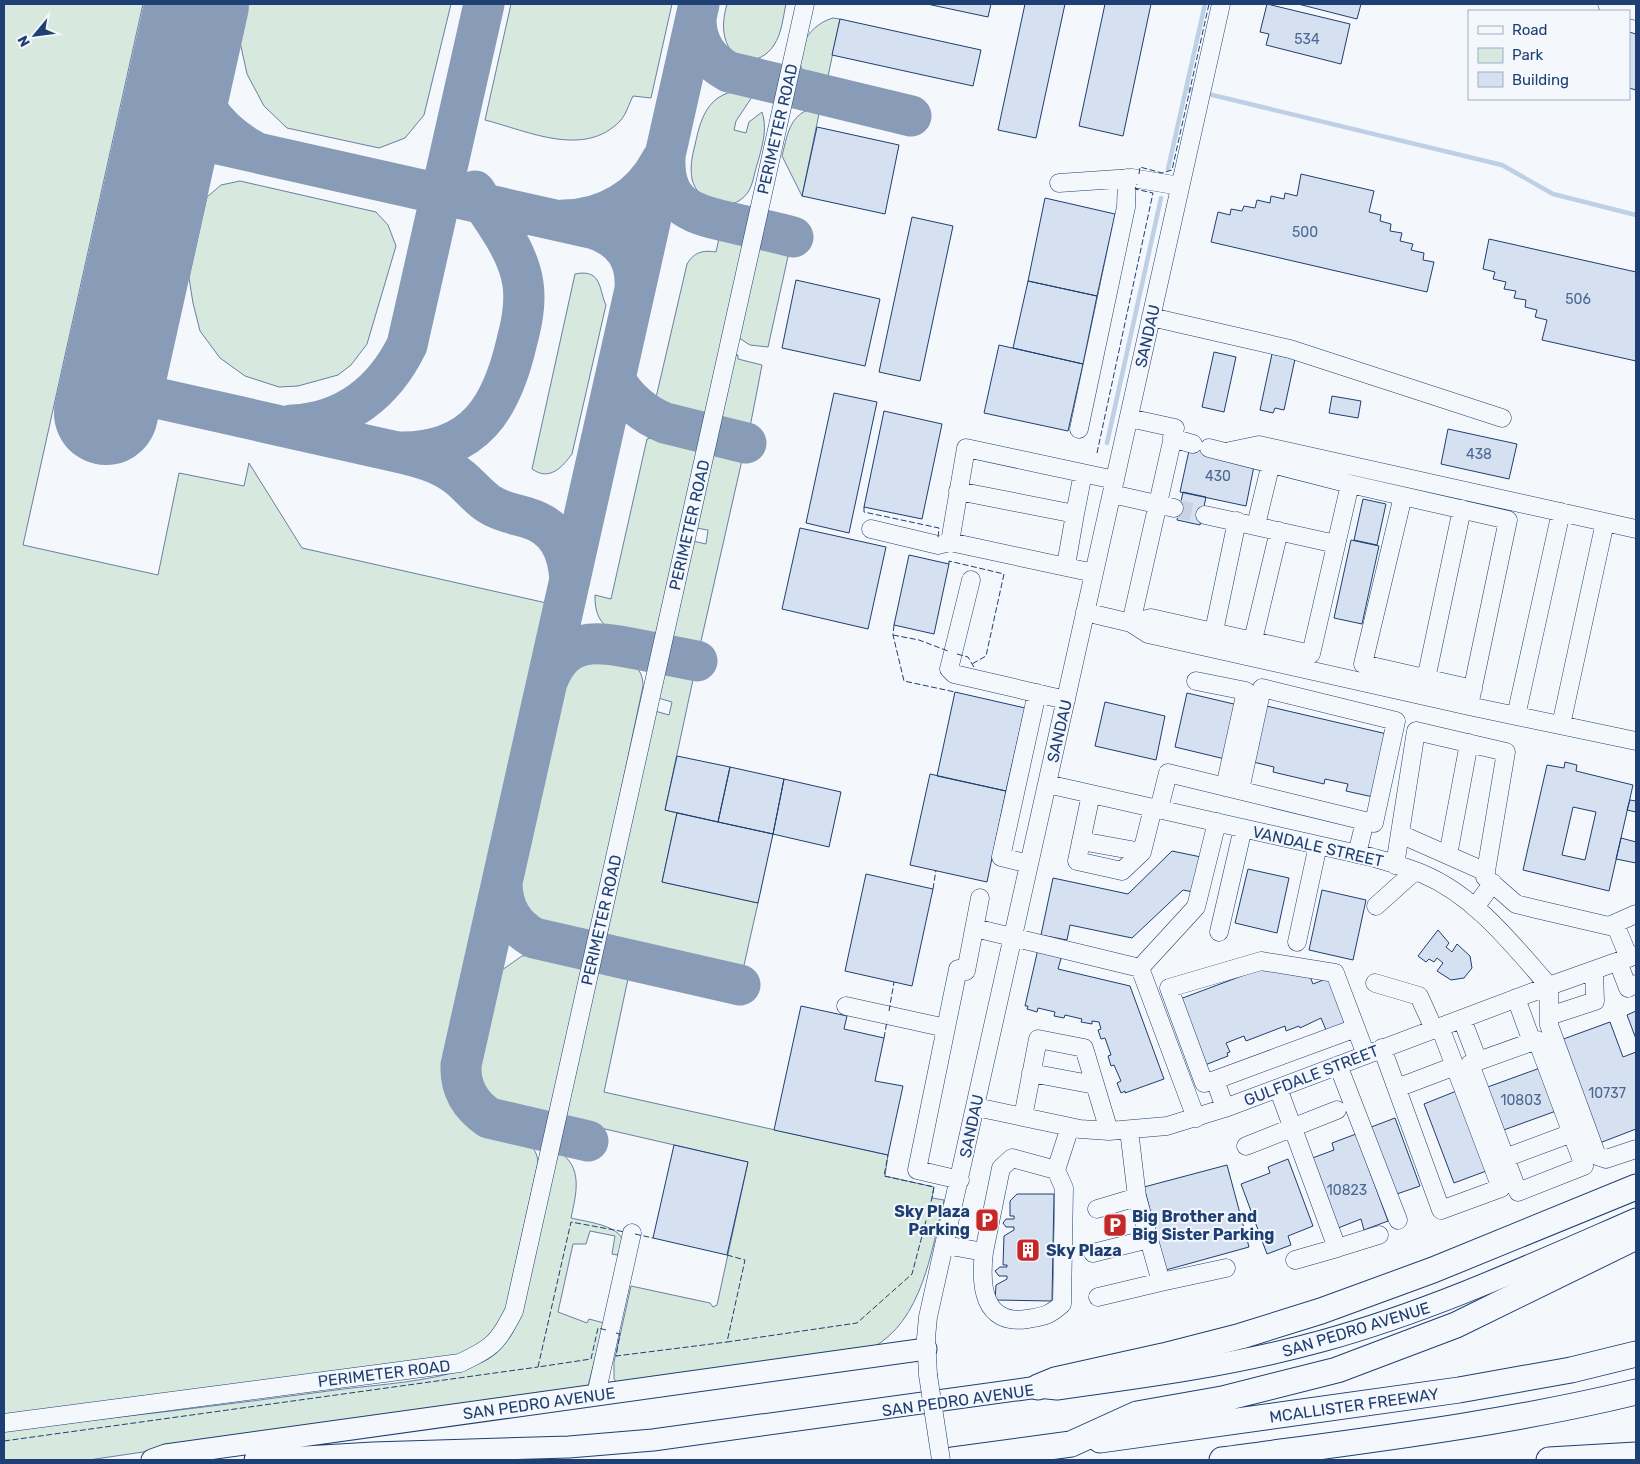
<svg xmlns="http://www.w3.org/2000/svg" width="1640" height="1464" font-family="Rubik,sans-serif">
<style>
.green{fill:#d7e8df;stroke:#687fa3}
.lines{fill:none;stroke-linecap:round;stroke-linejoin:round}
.stream{stroke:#bed0e5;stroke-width:4.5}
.taxiway{stroke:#889bb7;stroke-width:41}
.runway{stroke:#889bb7;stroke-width:104}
.building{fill:#d5e0f0;stroke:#1d3f73;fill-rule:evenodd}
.minor-tunnel{stroke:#c9d2e0;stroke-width:18;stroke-dasharray:18 9;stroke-linecap:butt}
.minor-casing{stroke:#1d3f73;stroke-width:19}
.major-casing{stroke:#1d3f73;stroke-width:23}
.highway-casing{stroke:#1d3f73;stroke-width:27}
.minor{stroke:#f4f7fb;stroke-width:18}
.major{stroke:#f4f7fb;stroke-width:21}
.highway{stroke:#f4f7fb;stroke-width:25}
.minor-bridge-casing{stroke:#1d3f73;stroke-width:19;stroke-linecap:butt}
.minor-bridge{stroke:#f4f7fb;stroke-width:18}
.fence{stroke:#1d3f73;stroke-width:1;stroke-dasharray:6 2.5;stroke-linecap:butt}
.labels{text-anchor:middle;stroke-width:4;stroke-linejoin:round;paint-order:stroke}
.number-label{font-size:14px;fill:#4b6792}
.street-label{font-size:16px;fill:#1d3f73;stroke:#f4f7fb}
.poi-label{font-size:16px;font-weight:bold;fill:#1d3f73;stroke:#f4f7fb;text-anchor:start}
</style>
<rect width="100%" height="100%" fill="#f4f7fb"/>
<path class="green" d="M4,4h139l-120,541 135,30 21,-102 65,13 5,-23 53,85 249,56 -103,456c-2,37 12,65 49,77 9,3 21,3 30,7 8,4 10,10 11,18l-34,155 -12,20 -39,22 -449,58z
M248,4h203l-27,111 -19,23 -26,10 -92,-20 -23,-22 -17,-32 -7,-32z
M511,4h161l-21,94 -18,-2c-4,8 -7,18 -12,24 -36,39 -93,11 -136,0z
M727,4h59c-3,13 -4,29 -12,41 -14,22 -42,19 -49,-7 -3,-12 -1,-23 2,-34z
M833,18l7,1 -13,62 -25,-11c-8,-22 9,-46 31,-52z
M738,91l14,6 -16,24 -2,9 12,3 3,-11 13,-10c7,21 -3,43 -8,64 -3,14 -8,23 -22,28 -17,7 -36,-8 -40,-25 -2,-12 0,-23 3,-34 5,-24 12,-51 43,-54z
M811,109h9l-18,87 -20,-40c5,-19 7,-41 29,-47z
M240,181l136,31 12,13 8,21 -29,98 -16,21 -13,10 -40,11 -19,1 -34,-11 -25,-18 -20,-27 -7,-28 -4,-25 18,-81 14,-12z
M720,234l24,6 -40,182 -40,-11 -9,-9 32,-138c7,-12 16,-14 29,-12z
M759,246l21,2 9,4 -21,95 -18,-2 -11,-7z
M575,274c28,-6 24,18 31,31l-34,149c-9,12 -22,28 -40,15z
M735,355h3v4l24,6 -12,62 -6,3 -24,-5z
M662,435l37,9 -42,185 -2,8 -6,3c-30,-8 -55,-7 -54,-45l16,4 36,-160z
M715,448l24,6 3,6 -43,190 -20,-4 -7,-9 21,-96 13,3 2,-14 -12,-2z
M600,657c21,4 43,3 43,29l-51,241 -3,10 -5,1c-32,-8 -66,-9 -67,-50l44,-201c8,-17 19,-29 39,-30z
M664,669l30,6 -29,135 12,3 -15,69 96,21 -16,71 -128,-29 -6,-7 -1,-5 48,-222 14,4 3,-13 -14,-4z
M542,954l42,9 -34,156 -44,-10 -14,-6 -11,-11 -6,-20 19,-86 8,-16 20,-14z
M598,967l31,7 -25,118 284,63 -3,21 49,11 -2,11 12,2c-13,51 -21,120 -72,148l-255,35 -3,-4v-17l17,-76 79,17 3,4 4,-2 31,-143 -156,-36 -27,-4z
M558,1151c26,16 18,43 13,67 15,4 69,9 46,37l-5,-1 3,-18 -25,-5 -4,13h-13l-15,68 29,11 2,-4 15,4 -16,63 -499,74h-85v-30c111,-12 221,-25 332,-40 44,-6 101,-8 142,-26 16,-6 26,-17 35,-32z"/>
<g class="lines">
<path class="stream" d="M1186,88l11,3
M1204,93l298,72 51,29 83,21
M1168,169l37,-165
M1107,443l54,-245"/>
<path class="taxiway" d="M194,20c0,11 -3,23 -3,34 -2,42 26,77 61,96
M696,20c0,24 12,41 33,52l182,44
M169,133l426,96c29,10 42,31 40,60
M665,158c-2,50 30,57 72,66 18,4 37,8 56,13
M563,220c42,0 79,-22 98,-59
M615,380c12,20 28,34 50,43l81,20
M112,388l285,64c22,5 46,11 63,26 10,8 18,19 29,26 12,8 26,10 39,14 30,9 40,33 42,62
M292,425c53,-2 92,-33 115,-80l77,-341
M400,452c75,1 102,-45 117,-111 6,-22 10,-45 4,-67 -8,-31 -30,-57 -46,-83
M547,682c17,-46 49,-41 89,-33 21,4 41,8 61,12
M502,885c1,24 11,41 32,53l206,47
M588,1141l-99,-23c-19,-13 -29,-30 -28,-53l238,-1061"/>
<path class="runway" d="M106,413l91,-409"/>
</g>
<path class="building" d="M927,4h64l-3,13z
M1025,4h40l-29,134 -38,-8z
M1105,4h46l-28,132 -44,-10z
M1267,4l83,20 -9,40 -75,-19 3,-11 -9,-2z
M1298,4h63l-4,15z
M840,19l141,31 -8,36 -141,-31z
M1629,32l7,2v56l-7,-2z
M817,127l82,18 -14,69 -83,-18z
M1301,174l73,17 -5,21 12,3 -1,6 11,3 -1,7 12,2 -2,8 13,3 -2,6 13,3 -1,7 11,2 -7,30 -216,-50 7,-30 12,3 1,-6 11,2 2,-5 11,2 2,-8 13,3 1,-7 13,3 1,-6 12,3z
M1045,198l70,16 -18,82 -69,-15z
M912,217l41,9 -33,155 -41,-9z
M1489,239l147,33v89l-94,-21 5,-20 -12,-3 2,-7 -12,-3 1,-7 -12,-2 2,-7 -12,-2 2,-7 -13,-3 2,-7 -12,-3z
M796,280l84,19 -15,67 -83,-18z
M1028,281l69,15 -14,68 -70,-16z
M999,345l84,19 -15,67 -84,-18z
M1214,352l22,5 -12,55 -22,-5z
M1272,354l23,5 -11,51 -9,-2 -2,5 -13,-3z
M834,393l43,9 -28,131 -43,-10z
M1332,396l29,5 -3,17 -29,-5z
M884,411l58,13 -20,95 -58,-12z
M1448,429l69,15 -8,35 -68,-15z
M1190,446l65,15 -9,45 -66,-14z
M1183,492l23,5 -6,28 -23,-5z
M1363,499l23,5 -9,41 -23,-5z
M800,528l86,19 -18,82 -86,-20z
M1351,540l28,6 -17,78 -28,-6z
M909,555l40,9 -15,70 -40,-9z
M955,692l70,16 -19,83 -69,-15z
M1187,693l51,12 -13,54 -50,-12z
M1105,702l60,14 -9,44 -61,-14z
M1262,705l125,29 -14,63 -27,-6 2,-7 -23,-5 -1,5 -51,-12 1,-5 -25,-6z
M677,756l53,11 -12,55 -53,-12z
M1565,762l12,3 -1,6 57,14 -24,106 -86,-21 24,-105 17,3zM1573,807l23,5 -11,48 -23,-5z
M730,767l54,12 -11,55 -55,-12z
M930,774l76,17 -19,91 -77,-17z
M784,779l57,13 -12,55 -56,-13z
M1630,800l6,1v11l-9,-2z
M677,813l96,21 -15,69 -96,-21z
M1621,838l15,4v21l-20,-4z
M1172,851l29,6 -8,35 -10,-2 -51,48 -62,-13 -3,15 -26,-5 12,-57 75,16z
M1248,869l41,9 -12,55 -42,-10z
M866,874l67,15 -21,97 -67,-15z
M1322,890l44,10 -13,60 -44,-10z
M1438,930l11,13 -3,4 6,5 5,-8 13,12 2,12 -8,10 -13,2 -14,-9 6,-8 -6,-5 -3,4 -5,-3 -3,3 -8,-6z
M1038,949l24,6 -4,14 72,17 34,93 -39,14v-2l-4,2 -4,-10 4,-2 -7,-16 -3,1 -3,-10 3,-1 -6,-17 -4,1 -3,-9 3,-1 -2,-7 -7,-1v3l-11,-2 1,-3 -17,-4 -1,3 -10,-2 1,-4 -17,-4 -1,4 -10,-3 1,-3h-3z
M1263,968l46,6 4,10 20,-8 17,46 -24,8 -5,-12 -21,10 -1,-2 -13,5 -1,-5 -39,15 -2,-5 -18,7 4,9 -3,1 1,3 -23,9 -25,-66z
M801,1006l46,10 -3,13 40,9 -9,43 28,5 -15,69 -114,-25z
M1636,1011v28l-9,-24z
M1610,1022l13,35 13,-5v77l-39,15 -39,-103z
M1540,1068l16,43 -55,20 -16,-43z
M1459,1090l30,80 -35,13 -30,-79z
M1395,1118l25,68 -29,10 -25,-67z
M1356,1134l32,87 -24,9 -3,-11 -28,11 -26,-70 27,-10 -2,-7z
M674,1145l74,17 -21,93 -74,-17z
M1288,1159l25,67 -25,10 3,9 -24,9 -26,-70 29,-11 -2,-6z
M1227,1165l22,82 -83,23 -22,-83z
M1017,1194h37l-2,107 -57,-1 1,-15 11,-6v-3h-8l-4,-5 5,-4h7v-2h-4l1,-29 10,-6v-3h-8l-3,-4 3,-4h8v-3h-4v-15z"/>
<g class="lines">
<path class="minor-tunnel" d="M1174,508l31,7"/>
<g class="minor-casing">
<path id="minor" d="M1607,4l29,7
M1059,183l73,-5 48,8
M1151,317l139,32 212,69
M1129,418l46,10 -44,195
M1079,429l47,-222 1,-29
M1172,438l21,6
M1230,451l29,-6 377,84
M1350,484l158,36 -39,186
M958,491l117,23 -9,51
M1112,494l62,14
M1403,496l-40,168 110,25
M1075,514l8,-41
M1205,515l131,29
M1256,525l15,-62
M871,529l67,16 12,-3
M1094,573l-144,-31 16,-94 149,32
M971,580l-22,89 5,5 112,26
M1085,612l46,11 17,11 321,72 167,35
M1131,623l20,-5 160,36 39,-170 -141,-36
M1214,631l23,-110
M1253,640l26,-109
M1426,679l36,-170
M1196,681l50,10 -21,96
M1516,716l45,-204
M1561,725l44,-203
M1047,784l324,73c17,5 35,10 52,17 52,22 89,70 126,112v30
M1240,790l22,-102 134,33 -22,102 -9,-2
M1091,794l-14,67 45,10 20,-19 11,-44
M1159,809l9,-36 197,48 -8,33
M1400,834l86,38
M1081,841l61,11
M1448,855l21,-112
M1029,864l-28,-7 36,-164
M1395,865l21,-134 90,21 -21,125 31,27 20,5 73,17 27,-12
M1376,906l39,-35
M1475,907l18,-24
M1615,924l14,34
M975,928l165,40 56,150
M1219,932l24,-104
M1297,942l21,-97
M1618,962l10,26 8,-4
M1140,968l56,-61 21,-85
M1594,971l1,30 -46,15v9l48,131 9,3 30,-10
M1375,983l44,13 15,33
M1516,998l16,44
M846,1006l100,22
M1462,1019l16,42
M1537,1040l47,126 -66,26 -48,-128z
M1382,1048l59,162 60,-22 -61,-161
M1338,1065l60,155
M1031,1073l64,12
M1215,1080l141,-52
M1278,1088l59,160 -42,12
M1397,1088l58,-22
M976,1107l104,22 29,2 58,-5 58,-18 324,-122 87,-31
M1225,1108l-10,-28 -11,3 -35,-95 92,-27 74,12 31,82
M1023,1117l15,-78 46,9 25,83
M1129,1130l8,67 24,85 65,-14
M1246,1146l91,-36
M1505,1158l67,-25
M1056,1170l14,-43
M960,1180l-43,-10 41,-201 8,2 14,-73
M1097,1209l40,-12
M945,1245l39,7c-4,33 -1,74 43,67 17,-3 22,-3 35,-15l2,-116 -8,-18 -44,-12 -11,10 -17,84
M1337,1248l42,-13
M1093,1253l56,-14
M1098,1297l63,-15
M928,1375l-2,-37 2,-21 293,-1313
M596,1395l36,-162
M4,1423l456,-60c32,-15 38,-20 54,-52l291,-1307"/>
</g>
<g class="major-casing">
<path id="major" d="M152,1460l14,-5 760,-106
M255,1460l118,-7 196,-6 84,-7 385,-53 19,2c89,-12 178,-24 265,-48 109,-30 211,-77 314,-122"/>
</g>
<g class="highway-casing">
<path id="highway" d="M1038,1387l17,-7 108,-24 78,-20 80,-25 112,-41 203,-83
M1100,1440l359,-50 112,-20 65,-16
M953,1460l118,-16 66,-30 85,-15 115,-29 119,-45 180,-88
M1222,1460c139,-19 278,-35 414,-68
M1549,1460l87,-5"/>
</g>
<use href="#minor" class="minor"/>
<use href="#major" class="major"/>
<use href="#highway" class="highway"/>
<g class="minor-bridge-casing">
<path id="minor-bridge" d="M928,1375l13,85"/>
</g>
<use href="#minor-bridge" class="minor-bridge"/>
<path class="fence" d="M1139,174l1,-7 22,6 10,-3 37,-166
M1097,453l56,-260 -18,-4 2,-5
M864,507v5l75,16 -1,10
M949,564v-3l55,13 -18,82 -14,8
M894,625l-1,10 11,46 51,11
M893,635l26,5 29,11
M957,654l11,3 7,12
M933,889l3,-19
M889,1011l5,-29
M884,1038l3,-17
M635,1234l18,4
M727,1255l18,5 -18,82 130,-19 55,-49 20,-76 2,-11 -50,-11 4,-21
M606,1330l-8,-2 -7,31 -53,8 33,-145 54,10
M616,1333l4,1 -4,22 111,-14
M4,1441l534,-74"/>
</g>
<defs>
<g id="parking-square" transform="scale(1.25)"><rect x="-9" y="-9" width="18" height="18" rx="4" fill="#c62828" stroke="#f4f7fb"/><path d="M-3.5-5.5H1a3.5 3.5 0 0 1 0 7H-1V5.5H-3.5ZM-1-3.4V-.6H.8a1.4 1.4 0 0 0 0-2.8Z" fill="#fff"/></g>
<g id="building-square" transform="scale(1.25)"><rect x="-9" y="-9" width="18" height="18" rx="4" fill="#c62828" stroke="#f4f7fb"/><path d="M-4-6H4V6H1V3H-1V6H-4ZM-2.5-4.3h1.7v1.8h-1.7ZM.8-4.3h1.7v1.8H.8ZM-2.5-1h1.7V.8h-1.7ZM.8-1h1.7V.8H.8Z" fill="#fff"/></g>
</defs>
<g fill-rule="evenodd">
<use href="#parking-square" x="987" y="1220"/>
<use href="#parking-square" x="1115" y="1225"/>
<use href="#building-square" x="1028" y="1250"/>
</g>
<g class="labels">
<g class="number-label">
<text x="1307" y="44">534</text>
<text x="1305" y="237">500</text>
<text x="1578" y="304">506</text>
<text x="1479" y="459">438</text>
<text x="1218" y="481">430</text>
<text x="1607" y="1098">10737</text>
<text x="1521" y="1105">10803</text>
<text x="1347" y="1195">10823</text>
</g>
<g class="street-label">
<text transform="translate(777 129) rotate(-77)" y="6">PERIMETER ROAD</text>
<text transform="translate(1147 336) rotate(-77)" y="6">SANDAU</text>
<text transform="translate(689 525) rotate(-77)" y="6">PERIMETER ROAD</text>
<text transform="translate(1059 731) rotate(-77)" y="6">SANDAU</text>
<text transform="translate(1318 846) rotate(13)" y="6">VANDALE STREET</text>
<text transform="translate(601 920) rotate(-77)" y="6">PERIMETER ROAD</text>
<text transform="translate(1311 1075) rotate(-21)" y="6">GULFDALE STREET</text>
<text transform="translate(971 1126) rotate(-78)" y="6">SANDAU</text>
<text transform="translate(1356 1329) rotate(-17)" y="6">SAN PEDRO AVENUE</text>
<text transform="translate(384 1373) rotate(-7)" y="6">PERIMETER ROAD</text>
<text transform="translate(958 1400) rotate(-8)" y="6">SAN PEDRO AVENUE</text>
<text transform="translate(539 1403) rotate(-8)" y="6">SAN PEDRO AVENUE</text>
<text transform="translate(1354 1405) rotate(-8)" y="6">MCALLISTER FREEWAY</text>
</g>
<g class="poi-label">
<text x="970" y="1217" text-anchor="end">Sky Plaza<tspan x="970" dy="18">Parking</tspan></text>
<text x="1132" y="1222">Big Brother and<tspan x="1132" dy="18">Big Sister Parking</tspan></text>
<text x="1046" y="1256">Sky Plaza</text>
</g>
</g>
<rect width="1640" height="1464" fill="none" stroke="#1d3f73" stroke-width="10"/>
<rect x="1468" y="10" width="162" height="90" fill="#f4f7fb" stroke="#9eadc5"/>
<rect x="1478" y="26" width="25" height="8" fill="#f4f7fb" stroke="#9eadc5"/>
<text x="1512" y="35" font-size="15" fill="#1d3f73">Road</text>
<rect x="1478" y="48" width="25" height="15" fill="#d7e8df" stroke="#9eadc5"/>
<text x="1512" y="60" font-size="15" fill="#1d3f73">Park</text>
<rect x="1478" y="72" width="25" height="15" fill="#d5e0f0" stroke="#9eadc5"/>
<text x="1512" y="85" font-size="15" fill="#1d3f73">Building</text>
<g transform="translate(35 35) rotate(241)" stroke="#f4f7fb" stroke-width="4" paint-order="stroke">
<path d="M0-4L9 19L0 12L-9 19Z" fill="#1d3f73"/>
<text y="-8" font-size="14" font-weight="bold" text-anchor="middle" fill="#1d3f73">N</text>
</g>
</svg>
